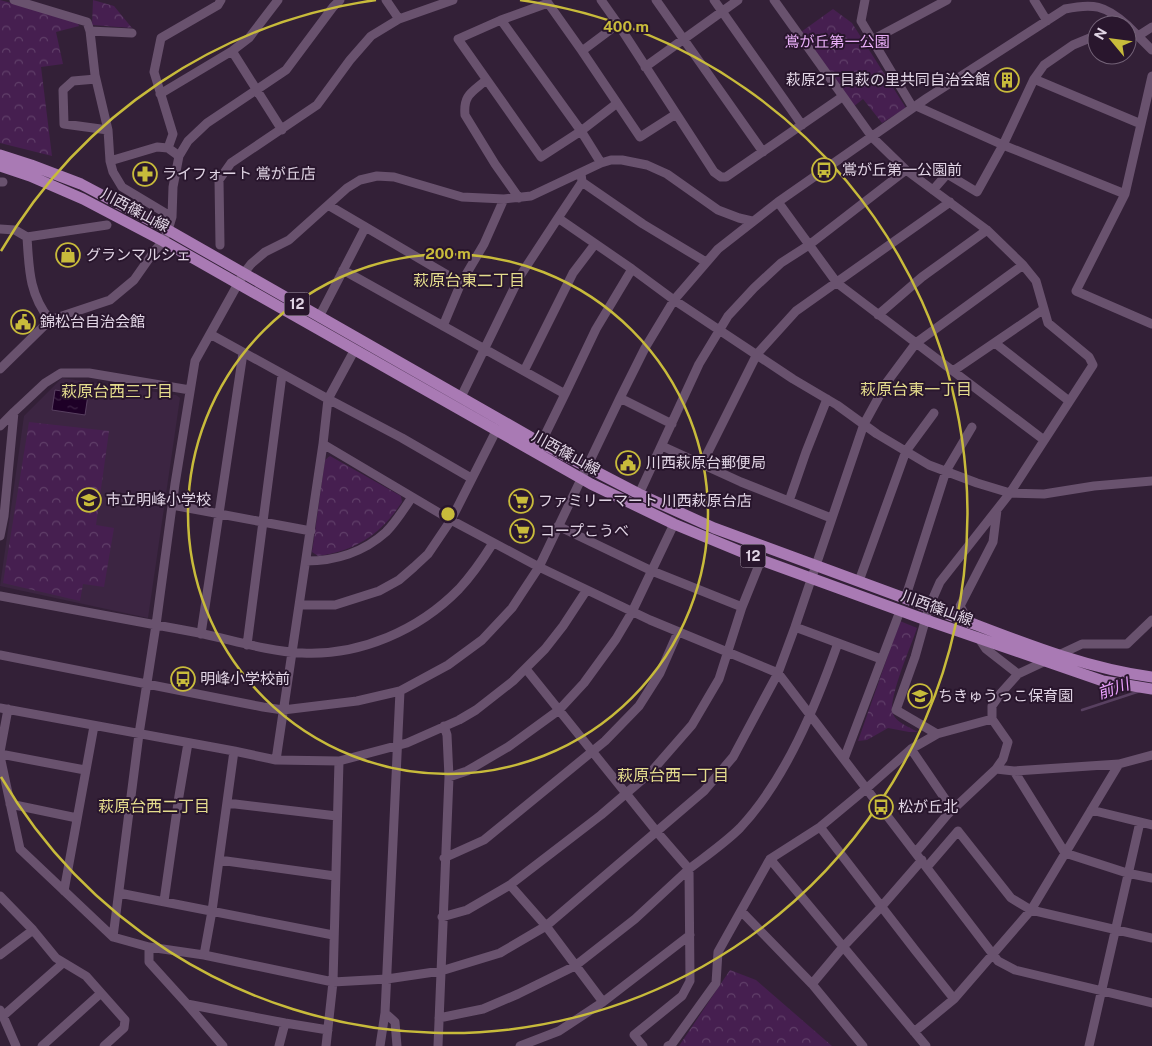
<svg xmlns="http://www.w3.org/2000/svg" width="1152" height="1046" font-family="'Public Sans','Noto Sans JP',sans-serif">
<style>
.built{fill:#3c2542}
.forest{fill:url(#forest-crowns)}
.water{fill:url(#water-ripples);stroke:#584060}
.lines{fill:none;stroke-linecap:round;stroke-linejoin:round}
.stream{stroke:#584060;stroke-width:2.5}
.minor{stroke:#69526e;stroke-width:9}
.major{stroke:#a97ab4;stroke-width:11}
.major-bridge{stroke:#a97ab4;stroke-width:11}
.ring{fill:none;stroke:#c8bb3b;stroke-width:2.5}
.labels{text-anchor:middle;stroke-width:4;stroke-linejoin:round;paint-order:stroke}
.shield{fill:#29162d;stroke:#aa9cae;stroke-width:1}
.shield-label{font-size:14px;font-weight:bold;fill:#e1d5e5}
.park-label{font-size:15px;fill:#ebb0fa;stroke:#29162d}
.poi-label{font-size:15px;fill:#e1d5e5;stroke:#29162d;text-anchor:start}
.street-label{font-size:15px;fill:#e1d5e5;stroke:#29162d}
.neighbourhood-label{font-size:16px;fill:#e4dc8d;stroke:#29162d}
.water-label{font-size:16px;font-style:italic;fill:#eba1fd;stroke:#29162d}
.centre{fill:#c8bb3b;stroke:#29162d;stroke-width:2.5}
.ring-label{font-size:15px;text-anchor:middle;font-weight:bold;fill:#c8bb3b;stroke:#29162d;stroke-width:4;stroke-linejoin:round;paint-order:stroke}
</style>
<defs>
<pattern id="forest-crowns" width="20" height="18" patternUnits="userSpaceOnUse" patternTransform="scale(1.25)"><rect width="20" height="18" fill="#461f50"/><path d="M2 6a3 3 0 1 1 6 0M12 15a3 3 0 1 1 6 0" fill="none" stroke="#603f69"/></pattern>
<pattern id="water-ripples" width="26" height="14" patternUnits="userSpaceOnUse" patternTransform="scale(1.25)"><rect width="26" height="14" fill="#1e0027"/><path d="M2 4q2-2 4 0t4 0M15 11q2-2 4 0t4 0" fill="none" stroke="#3e2446"/></pattern>
</defs>
<rect width="100%" height="100%" fill="#332037"/>
<path class="built" d="M62,378l114,17 4,3 -32,220 -148,-32 24,-170z"/>
<path class="forest" d="M0,0l77,21 2,5 -23,6 7,32 -22,3 11,89 -52,-13z
M93,0l21,6 18,22 -40,-3z
M833,9l19,14 54,85 -24,15 -19,-24 -10,8 -52,-75z
M29,422l80,9 -13,94 18,3 -10,59 -21,-3 -3,17 -77,-18z
M330,456l71,40 1,6c-21,32 -46,49 -84,54l-6,-4 13,-92z
M900,621l17,7c-5,16 -30,72 -24,86 4,9 16,13 25,18h-9l-21,-4 -21,12 -9,1z
M730,970l26,10 76,66h-153z"/>
<path class="water" d="M55,390l33,5 -3,20 -33,-5z"/>
<g class="lines">
<path class="stream" d="M1082,710l58,-19"/>
<path class="minor" d="M14,0l73,22 3,9 42,2
M386,0l13,19
M601,0l17,24 96,148 7,5h5l116,-80
M656,0l107,152
M714,0l88,125
M865,0l-4,21 52,87
M1034,0l13,21
M501,20l80,111 20,32
M1127,25l25,25
M90,31l5,44 13,55 2,31 47,-14 11,1
M1138,36l14,-9
M872,40l75,-40
M232,51l50,79
M582,51l36,-27
M645,67l93,-67
M96,79l-23,2 -10,9 1,34 44,6
M1034,79l107,45
M486,80c-13,12 -23,14 -21,35l30,49 24,34
M160,94l72,-43 17,-13 29,-38
M616,104l-35,27 -40,26 -83,-118 43,-19 47,-17 34,48 58,86 36,-23
M916,106l87,39 122,49 27,-118
M179,156l-11,-8 5,-14 -19,-62 7,-34 57,-33 3,-5
M110,161l3,11 9,15 50,30
M581,173l1,9 -24,36 74,51 42,31 119,79 44,26 40,29 52,31 48,18 33,10 34,1 50,-8 58,-5
M0,182h3
M582,182l61,42 63,38
M933,190l14,-16 30,18 26,-47 31,-66 10,-14 29,-20 24,-10
M1125,194l-49,97 76,33
M778,202l59,81 207,157
M328,205l133,78
M0,229l15,1 12,7
M220,245l-1,-65 12,-17 86,-58 33,-45 21,-24 28,-17 54,-19
M343,270l222,124 -24,49
M878,315l44,-38 65,-47
M319,317l46,-89
M50,320c-21,-25 -21,-52 -23,-83l80,-12
M443,326l18,-43 23,-39 20,-45
M210,334l118,65 -5,45 128,76 88,47 111,53 128,53 220,288 17,9 137,33
M995,343l74,58
M354,351l-26,48 74,39 69,40
M0,369l50,-49 60,-20 24,-20 19,-27 10,-12 5,-11 4,-13 1,-30 6,-31 9,-15 19,-18 79,-53 47,-63 7,-7
M524,371l49,-98 22,-29
M953,371l91,-62
M565,394l31,-65 36,-60
M461,397l59,-121 38,-58
M620,398l52,26
M0,426l14,-14
M662,446l79,36 90,36
M702,464l55,-110 39,-43 154,-109
M639,494l60,-130 29,-48 26,-28 27,-25 28,-18 97,-75
M789,501l17,-49 21,-53
M172,505l139,26
M558,526l94,45 90,36 19,-47
M0,536l4,-20 10,-104 31,-29 16,-10h28l101,17
M306,561c29,0 58,-9 80,-29 10,-10 18,-23 26,-35
M859,581l47,-130 28,-38
M0,596c65,12 129,24 194,36 36,7 71,19 108,21 58,3 117,-23 157,-64 13,-14 24,-30 34,-46
M905,599l41,-128 26,-44
M300,605h35l44,-14 20,-11 15,-13 14,-13 23,-34 45,-89
M970,624l-10,-18 33,-64 4,-32
M795,627l86,32
M201,634l42,-281
M978,637l8,12 32,25 64,-30h45l25,-24
M247,645l35,-270
M0,655l263,52 20,3 74,-9 43,-10 48,-26 34,-25 30,-32 27,-41 81,-169 25,-50 29,-48 44,-51 60,-47 149,-104 138,-89c28,-6 40,-4 62,16
M0,708l234,43 42,9 63,1 68,-18 52,-23 17,-10 37,-29 32,-32 18,-23 23,-35
M992,719v-13l9,-13 17,-19
M911,749l26,-15
M0,752l8,-43
M0,754l85,16
M0,756l20,93 93,88 36,10 55,8 129,27 54,-3 54,-8 59,-18 46,-27 158,-135 29,-34 45,-84 17,-46 69,-203 23,-42 29,-39 107,-78 -36,-35 -81,-60 -34,-33 -98,-137
M844,759l56,-148
M276,760l47,-316
M996,769l18,2 105,-7
M1014,771l51,82 62,20 25,5
M449,777l18,-6 41,-24 51,-37 25,-27 32,-44 16,-27 42,-88
M227,803l110,13
M10,804l67,14
M1091,810l61,15
M820,827l95,123 39,49
M916,852l31,-37 49,-46 7,-10 5,-17 -16,-23 -55,15 -41,-24 19,-53 14,-50 11,-25 70,-89 83,-128 -4,-8 -41,-34 -12,-42 -13,-16
M444,858l40,-18 121,-99 34,-35 21,-33 18,-41
M770,859l156,187
M219,860l116,16
M927,867l31,-36 53,67 20,12 121,28
M510,885l36,41 57,76
M64,891l30,-165
M119,893l214,42
M0,896l33,34 23,28 30,18 39,44 -1,8 -20,18
M164,901l15,-105 9,-53
M741,911l71,73 51,62
M442,917l25,-7 43,-25 91,-70 50,-43 41,-47 27,-46 23,-72
M113,937l26,-203 17,-109 19,-141 20,-123 49,-88 7,-9 14,-12 24,-12 58,-52 13,-8 17,-4 17,1 68,20 42,2 27,-3 70,-33 10,-3h11l25,5 20,9 51,36 21,8 13,3
M149,947v15l38,42 36,42
M0,955l33,-25
M204,955l8,-44 22,-160
M812,984l31,-37 39,-41 40,-46
M187,1004l98,19 43,7
M0,1010l3,6 60,-53
M385,1013l10,9 2,24
M3,1016l13,30
M439,1018l44,-9 35,-15 57,-28 60,-47 54,-50 -32,-37 -131,-163
M914,1032l40,-33 77,-89 88,-146 33,-9
M42,1046l59,-53
M279,1046l6,-23
M326,1046l7,-64 6,-221
M380,1046l5,-33 15,-322
M438,1046l11,-269 -2,-42 -3,-9
M520,1046l39,-15 44,-29 87,-67
M643,1046l-9,-11 48,-39 8,-15 -1,-112c17,-13 36,-26 51,-41 46,-49 76,-123 98,-185
M668,1046l4,-2 44,-61 2,-31 52,-93 50,-32 47,-39 44,-39 41,60
M1089,1046l51,-224"/>
<path class="major" d="M0,155l31,10 50,19 87,46 373,213 98,51 75,34 220,81
M0,166l30,10 53,23 80,42 428,243 83,40 87,36 168,61"/>
<path class="major-bridge" d="M934,609c71,26 142,58 218,68
M929,621l174,60 49,8"/>
</g>
<g class="ring">
<circle cx="448" cy="514" r="260"/>
<path d="M1 251A519 519 0 0 1 376 0M520 0A519 519 0 1 1 1 777"/>
</g>
<defs>
<g id="building-ring" transform="scale(1.25)"><circle r="9.5" fill="#29162d" stroke="#c8bb3b" stroke-width="1.5"/><path d="M-4-6H4V6H1V3H-1V6H-4ZM-2.5-4.3h1.7v1.8h-1.7ZM.8-4.3h1.7v1.8H.8ZM-2.5-1h1.7V.8h-1.7ZM.8-1h1.7V.8H.8Z" fill="#c8bb3b"/></g>
<g id="bus-ring" transform="scale(1.25)"><circle r="9.5" fill="#29162d" stroke="#c8bb3b" stroke-width="1.5"/><path d="M-5-6H5V4H4V6H2V4H-2V6H-4V4H-5ZM-3.5-4V0h7V-4ZM-3.5 1.2v1.5H-2V1.2ZM2 1.2v1.5H3.5V1.2Z" fill="#c8bb3b"/></g>
<g id="pharmacy-ring" transform="scale(1.25)"><circle r="9.5" fill="#29162d" stroke="#c8bb3b" stroke-width="1.5"/><path d="M-2-6h4v4h4v4h-4v4h-4v-4h-4v-4h4Z" fill="#c8bb3b"/></g>
<g id="shop-ring" transform="scale(1.25)"><circle r="9.5" fill="#29162d" stroke="#c8bb3b" stroke-width="1.5"/><path d="M-5-2.5h2.3a2.7 3.5 0 0 1 5.4 0H5L5.5 6h-11ZM-1.5-2.5h3a1.5 2.3 0 0 0-3 0Z" fill="#c8bb3b"/></g>
<g id="civic-ring" transform="scale(1.25)"><circle r="9.5" fill="#29162d" stroke="#c8bb3b" stroke-width="1.5"/><path d="M-.6-6.5H3V-4.5H.6V-3L4-1V1h2V6H-6V1h2V-1L-.6-3ZM-1.2 2.5V6h2.4V2.5Z" fill="#c8bb3b"/></g>
<g id="school-ring" transform="scale(1.25)"><circle r="9.5" fill="#29162d" stroke="#c8bb3b" stroke-width="1.5"/><path d="M0-5L7-2L0 1L-7-2ZM-4 1L0 2.5L4 1V4Q0 6-4 4Z" fill="#c8bb3b"/></g>
<g id="supermarket-ring" transform="scale(1.25)"><circle r="9.5" fill="#29162d" stroke="#c8bb3b" stroke-width="1.5"/><path d="M-6-5.5h2.5l.6 2H6L4.5 2H-2.5L-4.4-4H-6ZM-1.5 3.2a1.3 1.3 0 1 0 .1 0ZM3 3.2a1.3 1.3 0 1 0 .1 0Z" fill="#c8bb3b"/></g>
</defs>
<g fill-rule="evenodd">
<use href="#building-ring" x="1007" y="80"/>
<use href="#bus-ring" x="824" y="170"/>
<use href="#pharmacy-ring" x="145" y="174"/>
<use href="#shop-ring" x="68" y="255"/>
<use href="#civic-ring" x="23" y="322"/>
<use href="#civic-ring" x="628" y="463"/>
<use href="#school-ring" x="89" y="500"/>
<use href="#supermarket-ring" x="521" y="501"/>
<use href="#supermarket-ring" x="522" y="531"/>
<use href="#bus-ring" x="183" y="679"/>
<use href="#school-ring" x="920" y="696"/>
<use href="#bus-ring" x="881" y="807"/>
</g>
<g class="labels">
<g class="shield">
<rect x="284.5" y="292.5" width="25" height="23" rx="4"/>
<rect x="740.5" y="544.5" width="25" height="23" rx="4"/>
</g>
<g class="shield-label">
<text x="297" y="309">12</text>
<text x="753" y="561">12</text>
</g>
<g class="park-label">
<text x="837" y="47">鴬が丘第一公園</text>
</g>
<g class="poi-label">
<text x="990" y="85" text-anchor="end">萩原2丁目萩の里共同自治会館</text>
<text x="842" y="175">鴬が丘第一公園前</text>
<text x="162" y="179">ライフォート 鴬が丘店</text>
<text x="86" y="260">グランマルシェ</text>
<text x="40" y="327">錦松台自治会館</text>
<text x="646" y="468">川西萩原台郵便局</text>
<text x="106" y="505">市立明峰小学校</text>
<text x="538" y="506">ファミリーマート 川西萩原台店</text>
<text x="540" y="536">コープこうべ</text>
<text x="200" y="684">明峰小学校前</text>
<text x="938" y="701">ちきゅうっこ保育園</text>
<text x="898" y="812">松が丘北</text>
</g>
<g class="street-label">
<text transform="translate(135 210) rotate(28)" y="5">川西篠山線</text>
<text transform="translate(566 453) rotate(29)" y="5">川西篠山線</text>
<text transform="translate(937 608) rotate(20)" y="5">川西篠山線</text>
</g>
<g class="neighbourhood-label">
<text x="469" y="286">萩原台東二丁目</text>
<text x="916" y="395">萩原台東一丁目</text>
<text x="117" y="397">萩原台西三丁目</text>
<text x="673" y="781">萩原台西一丁目</text>
<text x="154" y="812">萩原台西二丁目</text>
</g>
<g class="water-label">
<text transform="translate(1113 688) rotate(-19)" y="6">前川</text>
</g>
</g>
<circle cx="448" cy="514" r="8" class="centre"/>
<g class="ring-label">
<text x="626" y="32">400 m</text>
<text x="448" y="259">200 m</text>
</g>
<g transform="translate(1112 40) rotate(299)"><circle r="24" fill="#29162d" stroke="#736277"/>
<path d="M0-4L9 19L0 12L-9 19Z" fill="#c8bb3b"/>
<text y="-8" font-size="14" font-weight="bold" text-anchor="middle" fill="#e1d5e5">N</text>
</g>
</svg>
